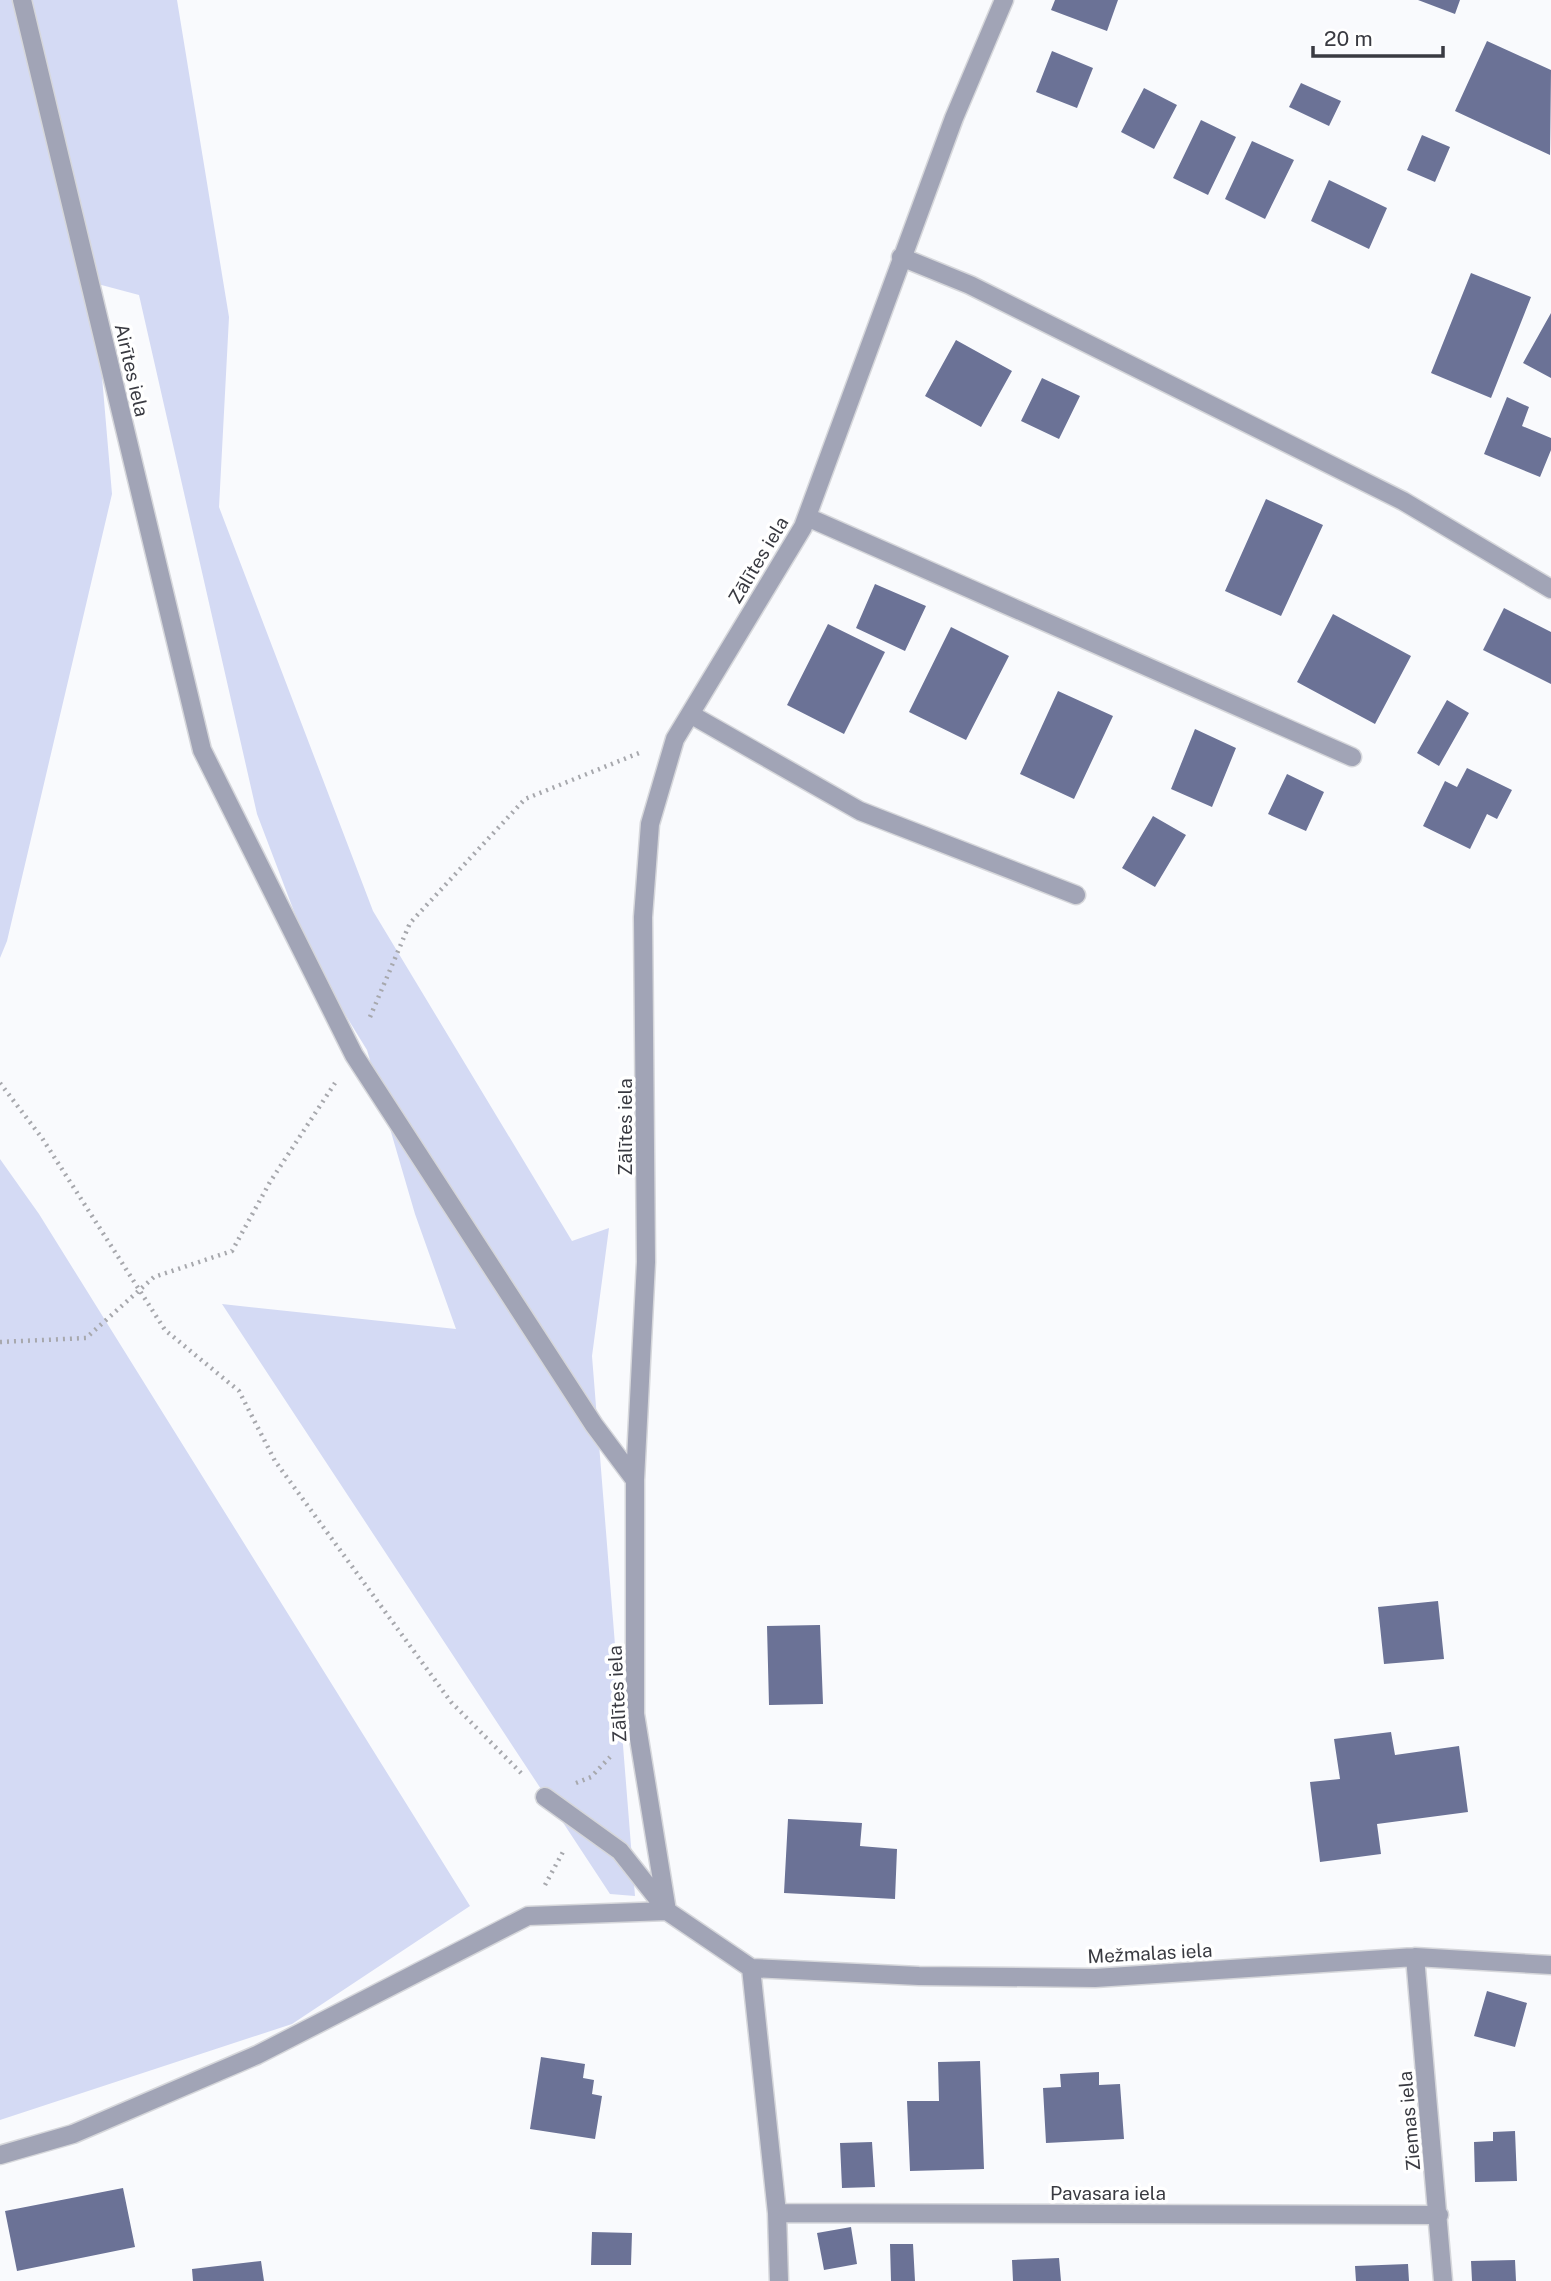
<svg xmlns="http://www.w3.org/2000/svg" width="1551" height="2281" font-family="'Public Sans',sans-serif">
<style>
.green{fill:#d4daf4}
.building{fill:#6b7296}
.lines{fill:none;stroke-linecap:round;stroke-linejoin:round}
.minor-casing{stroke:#d6d7db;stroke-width:21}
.path{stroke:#a7a8ad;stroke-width:4.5;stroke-dasharray:2 5;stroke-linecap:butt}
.minor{stroke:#a1a4b6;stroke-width:18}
.labels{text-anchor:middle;stroke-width:7;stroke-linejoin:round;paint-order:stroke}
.street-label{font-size:19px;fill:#393a41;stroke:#fff}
</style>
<rect width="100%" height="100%" fill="#f9fafd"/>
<path class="green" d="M0,0h177l52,317 -10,190 154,404 199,330 37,-13 -17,128 43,540 -25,-2 -388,-590 234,25 -41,-115 -48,-164 -53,-86 -57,-150 -118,-519 -45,-12 18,211 -105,447 -7,17z
M0,1159l39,55 431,692 -178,118 -292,96z"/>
<path class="building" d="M1055,0h63l-11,31 -56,-21z
M1418,0h42l-5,14z
M1487,41l64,29 -1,85 -95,-44z
M1052,51l41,17 -16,40 -41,-16z
M1301,83l40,18 -12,25 -40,-19z
M1144,88l33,17 -23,44 -33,-17z
M1201,120l35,17 -28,58 -35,-17z
M1422,135l28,12 -15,35 -28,-12z
M1252,141l42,19 -29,59 -40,-20z
M1329,180l58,28 -18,41 -58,-28z
M1471,273l60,24 -40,101 -60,-25z
M1551,313v65l-28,-15z
M956,340l56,31 -31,56 -56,-31z
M1042,378l38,18 -21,43 -38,-18z
M1507,397l22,10 -7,19 29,12v12l-11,27 -56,-23z
M1266,499l57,26 -42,91 -56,-25z
M875,584l51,22 -21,45 -49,-23z
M1504,608l47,24v52l-68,-34z
M1333,614l78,42 -36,68 -78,-42z
M828,624l57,28 -41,82 -57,-29z
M951,627l58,29 -43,84 -57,-28z
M1058,691l55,25 -39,83 -54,-25z
M1447,700l22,13 -30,53 -22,-13z
M1195,729l41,19 -24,59 -41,-18z
M1467,768l45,22 -15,29 -10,-5 -17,35 -47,-23 22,-45 12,6z
M1287,774l37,18 -18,39 -38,-17z
M1153,816l33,19 -31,52 -33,-19z
M1438,1601l6,58 -60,5 -6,-57z
M820,1625l3,79 -54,1 -2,-79z
M1391,1732l4,23 64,-9 9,66 -91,12 4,30 -61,8 -10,-80 30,-3 -6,-40z
M788,1819l74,4 -2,23 37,3 -2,50 -111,-6z
M1487,1991l40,12 -12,44 -41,-11z
M541,2057l44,7 -2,14 11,2 -2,14 10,2 -7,43 -65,-10z
M980,2061l4,108 -74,2 -3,-70h32l-1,-39z
M1099,2072v13l21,-1 4,55 -78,4 -3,-55 18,-1 -1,-13z
M1515,2131l2,50 -42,1 -1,-40 19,-1v-9z
M872,2142l3,45 -33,1 -2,-45z
M123,2188l12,59 -118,24 -12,-60z
M851,2227l6,37 -33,6 -7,-37z
M592,2232l40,1 -1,32h-40z
M890,2244h23l2,37h-24z
M1059,2258l2,23h-48l-1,-21z
M1515,2260l1,21h-44l-1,-20z
M261,2261l3,20h-71l-1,-12z
M1408,2264l1,17h-53l-1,-15z"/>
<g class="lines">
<g class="minor-casing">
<path id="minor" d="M22,0l180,750 152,305 240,370 41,55
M901,257l69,28 433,216 148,88
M807,517l545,240
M690,714l170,97 216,84
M545,1797l75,54 45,57
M1415,1957l28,324
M751,1968l-84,-57 -32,-197v-234l11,-218 -3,-345 7,-93 25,-85 128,-212 151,-409 50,-118
M751,1968l168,8 176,2 320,-21 136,8
M751,1968l26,245 2,68
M0,2155l73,-21 184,-79 271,-139 139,-5
M777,2213l662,2"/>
</g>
<path class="path" d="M370,1017l40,-94 115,-124 114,-46
M0,1083l42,55 123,192 74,61 36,70 176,241 73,74
M0,1342l86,-4 68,-61 78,-26 38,-69 65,-99
M576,1783l15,-6 19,-20
M545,1885l19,-35"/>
<use href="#minor" class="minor"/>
</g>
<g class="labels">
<g class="street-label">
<text transform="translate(132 370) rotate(77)" y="7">Airītes iela</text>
<text transform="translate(758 560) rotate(-59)" y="7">Zālītes iela</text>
<text transform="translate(625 1127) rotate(-90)" y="7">Zālītes iela</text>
<text transform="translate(617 1694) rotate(-93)" y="7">Zālītes iela</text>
<text transform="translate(1150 1953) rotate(-3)" y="7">Mežmalas iela</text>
<text transform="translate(1409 2121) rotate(-95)" y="7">Ziemas iela</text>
<text x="1108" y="2200">Pavasara iela</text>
</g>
</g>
<path d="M1313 46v10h130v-10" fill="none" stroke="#393a41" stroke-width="3.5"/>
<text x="1324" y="46" font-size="21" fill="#393a41" stroke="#ffffff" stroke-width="5" paint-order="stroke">20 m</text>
</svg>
